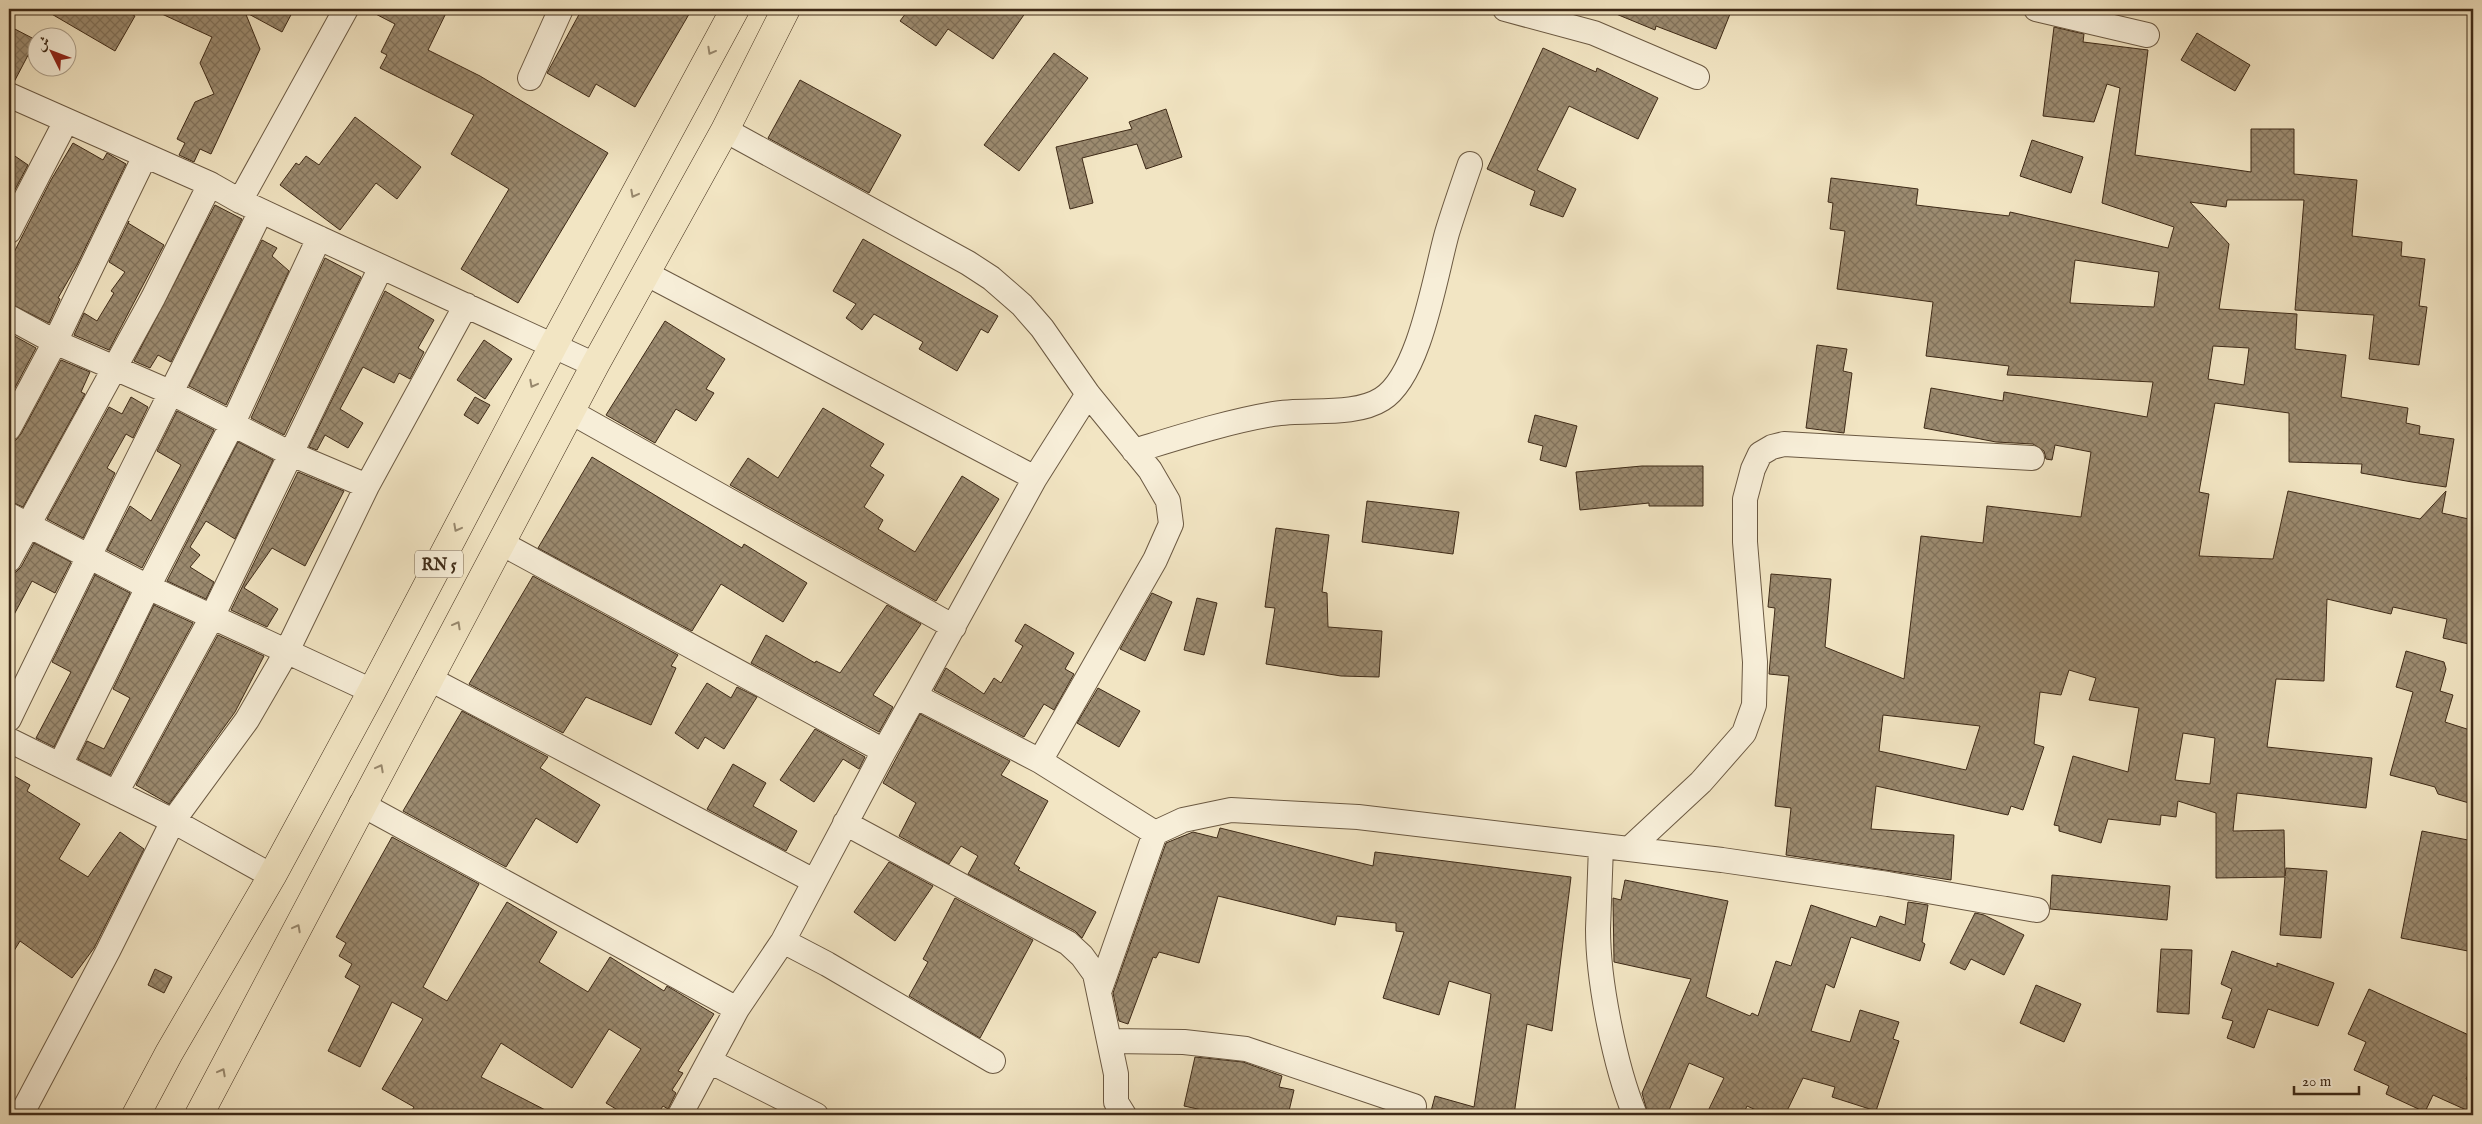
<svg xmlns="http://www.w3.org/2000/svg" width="2482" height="1124" font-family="'IM FELL English',Amiri,serif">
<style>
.building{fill:url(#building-cross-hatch);stroke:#3e2a17;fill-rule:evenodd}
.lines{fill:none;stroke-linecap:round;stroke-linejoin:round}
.minor-casing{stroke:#6b5942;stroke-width:26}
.primary-casing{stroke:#3e2a17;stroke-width:29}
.minor{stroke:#f7eed8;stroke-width:24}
.primary{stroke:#f2e5c3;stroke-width:28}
.oneway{stroke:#98886d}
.labels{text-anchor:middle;stroke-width:4.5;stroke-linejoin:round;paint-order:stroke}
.shield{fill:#f7eed8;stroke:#766551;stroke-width:1}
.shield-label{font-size:16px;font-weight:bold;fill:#3e2a17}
</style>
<defs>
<pattern id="building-cross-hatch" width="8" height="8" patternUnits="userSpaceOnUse" patternTransform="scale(1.25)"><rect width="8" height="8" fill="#9c8b70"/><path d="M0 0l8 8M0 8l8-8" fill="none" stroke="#81725b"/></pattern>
</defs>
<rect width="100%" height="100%" fill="#f2e5c3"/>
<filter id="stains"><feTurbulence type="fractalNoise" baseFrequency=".004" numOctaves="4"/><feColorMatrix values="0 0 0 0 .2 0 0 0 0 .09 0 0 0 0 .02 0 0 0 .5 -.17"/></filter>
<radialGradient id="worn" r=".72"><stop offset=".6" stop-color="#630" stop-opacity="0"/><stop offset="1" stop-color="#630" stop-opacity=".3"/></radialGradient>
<path class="building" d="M43,9h79l13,7 -20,35z
M151,9h143l-12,23 -37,-20 15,37 -49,105 -11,-5 -6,13 -15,-7 6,-12 -8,-4 18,-37 19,-8 -14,-31 12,-26z
M366,9h82l-20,41 52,26 128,77 -90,150 -57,-34 48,-80 -58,-35 23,-39 -94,-47 7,-13 -6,-3 14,-28z
M582,9h110l-57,98 -39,-23 -7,13 -42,-24z
M909,9h119l-35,50 -45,-30 -12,17 -36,-25z
M1604,9h128l-16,40 -60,-23 -1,4z
M9,26l27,14 -22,42 -5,-1z
M2054,27l30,7 -1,8 65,8 -13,105 116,17v-43h43v45l63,6 -5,56 50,6 -1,14 24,3 -6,47 8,1 -8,58 -50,-6 5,-44 -79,-5 9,-110h-77l-1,7 -36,-5 39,42 -10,65 78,5 -2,35 51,6 -5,42 67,11 -2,15 14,3 -1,8 35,5 -8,48 -34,-5 -51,-9 1,-9 -73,-2v-49l-74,-10 -16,89 10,2 -10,62 74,3 15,-68 132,28 26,-28 -4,22 31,7v125l-30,-7 4,-19 -54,-12 -2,7 -64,-15 -3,82 -48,-2 -9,68 105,11 -6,50 -129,-15 -4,38 51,-1 1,46 1,-8 41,3 -6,67 -41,-3 5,-58 -69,1v-65l-38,-12 -2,16 -15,-2 -1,10 -52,-6 -7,24 -42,-12v-5l-5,-1 19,-69 55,16 11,-64 -50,-8 7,-22 -27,-8 -8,25 -21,-3 -6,52 10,3 -21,63 -12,-4 -3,9 -132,-29 -5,43 83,6 -3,45 -165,-25 5,-47 -16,-2 14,-130 -20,-2 6,-66 -7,-1 3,-33 60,5 -6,68 79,32 17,-143 62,7 4,-37 94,11 10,-65 -36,-7 -3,15 -6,-1 -2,-8 -11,-7 -37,-2 -72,-14 7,-40 72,13 1,-9 143,25 6,-35 -146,-7 2,-9 -83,-10 7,-54 -96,-13 8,-58 -15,-2 3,-26 -5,-1 3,-24 87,11 -2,16 93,11 1,-4 158,36 6,-21 -72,-24 18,-115 -13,-4 -13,38 -51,-6zM2075,260l84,12 -5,35 -84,-4zM2213,346l36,2 -5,37 -36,-6zM1883,715l97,11 -14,44 -87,-19zM2183,733l32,5 -5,46 -35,-4z
M2197,33l53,32 -15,26 -54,-31z
M1543,48l53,24 1,-4 61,30 -20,41 -69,-33 -32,64 39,19 -13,28 -33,-12 5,-14 -48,-22z
M1054,53l34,25 -69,93 -35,-26z
M800,80l101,55 -32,58 -101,-55z
M1166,109l16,48 -36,12 -9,-25 -55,14 11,45 -23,6 -14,-62 76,-18 -3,-7z
M355,117l66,50 -24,32 -21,-16 -36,47 -60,-45 16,-22 3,2 7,-9 13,9z
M2032,140l51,17 -12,36 -51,-17z
M73,143l30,17 4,-7 19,11 -49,101 -19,33 2,1 -11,24 -40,-20v-41l42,-82z
M9,152l19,13 -19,36z
M215,205l27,14 -71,143 -13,-7 -8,13 -16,-7z
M129,221l-1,2 36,22 -55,105 -35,-15 10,-22 13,8 17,-28 -3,-2 14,-19 -16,-10z
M863,239l135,77 -10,17 -7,-4 -24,42 -38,-22 4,-7 -49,-28 -12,16 -16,-12 10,-14 -23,-13z
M262,240l15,8 -5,8 17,15 -63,134 -37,-19z
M325,258l36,19 -77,158 -33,-17z
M385,291l49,29 -16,28 6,4 -14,27 -11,-6 -5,10 -31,-16 -23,42 23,14 -15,25 -23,-13 -8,15 -8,-3z
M665,321l60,38 -19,30 8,4 -18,28 -20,-12 -21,34 -49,-28z
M9,333l27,15 -27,51z
M484,340l28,19 -27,40 -28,-19z
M1817,345l30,4 -4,22 9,2 -8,60 -38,-5z
M61,360l29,12 -9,20 4,2 -62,113 -14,-6v-59l7,-2 5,-6z
M131,397l17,10 -15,31 -7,-4 -19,34 8,5 -32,65 -36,-19 62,-112 13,7z
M475,397l15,8 -12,19 -14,-9z
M823,408l61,36 -14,22 14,9 -20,32 19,13 -5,9 37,23 47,-76 37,23 -63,102 -206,-116 18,-27 30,20z
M177,411l37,19 -72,138 -35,-18 23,-44 21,15 30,-56 -24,-14z
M1535,415l42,11 -11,41 -26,-7 3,-14 -15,-4z
M238,442l35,18 -38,79 -29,-18 -16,26 10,8 -10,12 24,15 -8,17 -39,-18z
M592,457l150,91 2,-4 63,39 -24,39 -62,-38 -29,47 -154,-83z
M1642,466h61v40h-54v-3l-69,7 -4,-38z
M298,472l46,19 -39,75 -33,-18 -28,40 34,21 -11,18 -36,-17z
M1367,501l92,11 -6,42 -91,-12z
M1276,528l53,7 -7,57 5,1 1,34 54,4 -3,46 -38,-1 -75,-12 9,-56 -10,-1z
M34,543l37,19 -16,31 -23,-12 -23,43v-50l7,-2 5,-5z
M95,575l35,18 -76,154 -18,-9 35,-66 -19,-10z
M533,576l145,79 -7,11 5,2 -25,57 -65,-28 -23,36 -94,-49z
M1152,593l20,9 -27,59 -25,-12z
M1197,598l20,5 -13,52 -20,-5z
M154,605l39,18 -83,152 -32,-16 9,-18 17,8 26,-51 -17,-9z
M887,605l34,19 -48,71 20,12 -14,25 -128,-69 15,-28 49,28 1,-2 24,12z
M1025,624l49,29 -9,16 9,5 -20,36 -10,-6 -20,33 -90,-47 12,-22 38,26 10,-16 7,5 22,-37 -8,-5z
M218,635l46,21 -29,56 -66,92 -33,-19z
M2406,651l38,11 2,7 -6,22 13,4 -8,27 28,9v58l-4,14 -31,-9 -3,-7 -45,-12 23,-83 -17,-5z
M707,683l24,15 6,-11 20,10 -33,52 -19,-12 -7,12 -23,-16z
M1098,688l42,23 -21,36 -42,-24z
M462,711l86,46 -8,11 60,37 -23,38 -41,-25 -30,49 -103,-56z
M920,714l90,47 -9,14 47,26 -34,63 6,4 -2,2 78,42 -14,26 -7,-7 -107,-57 10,-18 -17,-10 -12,18 -50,-28 17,-33 -33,-20z
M815,729l50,28 -6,12 -16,-10 -29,43 -34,-22z
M733,764l33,19 -13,23 44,25 -11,20 -79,-42z
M9,773l21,12 -3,6 53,33 -21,35 29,18 32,-45 24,17 -50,99 -22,30 -52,-37 -11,18z
M1220,828l153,38 2,-14 196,25 -19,154 -25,-7 -13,91h-84l5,-19 39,11 17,-113 -42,-13 -10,34 -56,-17 21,-66 -8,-1v-8l-59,-7 -2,9 -117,-29 -19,67 -40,-11 -3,6 -3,-1 -25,67 -9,-3 -6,-28 53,-150 27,-11 24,6z
M2422,831l51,10v111l-72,-14z
M392,837l87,47 -56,103 24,14 60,-99 50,30 -18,30 49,30 22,-35 54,34 3,-5 47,28 -36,57 5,2 -11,17 4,3 -8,16 -5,-3 -6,9h-31l-20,-12 35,-54 -32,-20 -37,59 -71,-45 -20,34 74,38h-146l5,-8 -32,-18 41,-70 -31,-17 -32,65 -32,-16 32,-65 -15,-9 7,-13 -13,-8 7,-13 -10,-6z
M889,862l44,24 -38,55 -41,-29z
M2052,875l118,11 -3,34 -117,-11z
M1625,880l103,21 -22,96 44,19 2,-3 6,3 18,-55 15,5 20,-61 65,22 4,-11 25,9 3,-23 20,3 -6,37 3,2 -5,17 -69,-24 -17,51 -8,-4 -15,47 39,11 10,-32 39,12 -6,17 6,2 -23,70 -44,-14 3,-10 -32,-9 -18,37h-18l-20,-9 -4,9h-37l18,-37 -35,-15 -22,52h-19l-6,-22 49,-114 -77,-17 -1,-64 8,2z
M955,898l78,42 -53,98 -71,-42 19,-34 -5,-3z
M1975,913l9,2 40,20 -20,40 -33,-16 -6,11 -15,-7z
M2161,949l31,1 -3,64 -32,-2z
M2232,951l45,16v-4l57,20 -16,43 -50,-17 -14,39 -27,-10 6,-17 -11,-3 10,-29 -11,-5z
M155,969l17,8 -8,16 -16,-8z
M2036,985l45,19 -17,38 -44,-19z
M2369,989l104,48v27l-7,15 7,4v30l-40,-18 -8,17 -39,-18 3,-8 -35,-16 12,-28 -18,-8z
M1195,1057l48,5 39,14 -3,11 15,3 -6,25h-63l-41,-9z"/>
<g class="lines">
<g class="minor-casing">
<path id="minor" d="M1505,9l89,24 103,44
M2036,9l111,26
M530,78l31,-69
M9,95l201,89 30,17 79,37 276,127
M725,130l243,133 23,15 31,27 20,23 46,66 62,76 18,31 3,23 -16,36 -115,201 -125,-65 120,-218 53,-84
M240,201l106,-192
M9,231l57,-110
M645,273l390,205
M9,317l46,25 117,51 117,60 78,33
M571,412l383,215
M9,428l46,-86 90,-186
M1134,451c46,-14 92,-29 139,-37 32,-6 81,3 109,-15 38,-24 53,-123 65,-166 7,-23 15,-46 23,-69
M9,515l139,72 224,104
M501,543l383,208 31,-55
M9,560l144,-262 57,-114
M428,678l386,203
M9,719c82,-170 169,-338 252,-508
M9,740l164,81 99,55
M884,751l-101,190 44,23 166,97
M1040,761l115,72
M60,765l88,-178 85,-164 86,-185
M116,793l96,-176 169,-350
M361,804l376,205
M845,823l223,120 14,13 13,18 21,100v28l8,13
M1601,846c-1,27 -2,55 -3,83 0,52 17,138 37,186
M1629,849l72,-67 43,-49 10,-28 1,-43 -10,-120v-43l8,-30 7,-15 12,-7 12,-3 248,14
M1099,992l56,-159 28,-13 48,-10 127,7 364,43 166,24 149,26
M1111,1041l73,1 62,7 168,57
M709,1061l107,54
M21,1115l87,-164 65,-130 74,-101 40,-69 80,-165 99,-181
M680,1115l57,-106 46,-68"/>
</g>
<g class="primary-casing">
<path id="primary" d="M136,1115l33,-62 103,-177 100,-185 181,-345 182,-337
M199,1115l396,-750 130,-235 61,-121"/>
</g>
<use href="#minor" class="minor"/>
<use href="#primary" class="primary"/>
</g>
<defs><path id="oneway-chevron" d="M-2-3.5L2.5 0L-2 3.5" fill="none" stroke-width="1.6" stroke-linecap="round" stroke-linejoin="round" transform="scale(1.25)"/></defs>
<g class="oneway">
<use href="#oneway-chevron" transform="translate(711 51) rotate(119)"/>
<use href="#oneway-chevron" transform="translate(634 194) rotate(118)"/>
<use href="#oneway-chevron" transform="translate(533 384) rotate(118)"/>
<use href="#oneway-chevron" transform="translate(457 528) rotate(118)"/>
<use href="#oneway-chevron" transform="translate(457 625) rotate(-61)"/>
<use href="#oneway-chevron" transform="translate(380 768) rotate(-62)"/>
<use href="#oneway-chevron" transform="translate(297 928) rotate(-62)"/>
<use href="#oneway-chevron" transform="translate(222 1072) rotate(-62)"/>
</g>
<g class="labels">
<rect class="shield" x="415" y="550.5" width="48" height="27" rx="4"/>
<g class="shield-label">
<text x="439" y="570">RN 5</text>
</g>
</g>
<rect width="2482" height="1124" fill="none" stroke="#f2e5c3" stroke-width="30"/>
<rect x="10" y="10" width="2462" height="1104" fill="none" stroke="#3e2a17" stroke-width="2.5"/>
<rect x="15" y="15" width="2452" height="1094" fill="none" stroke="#3e2a17"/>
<g transform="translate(52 52) rotate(312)"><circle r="24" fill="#f7eed8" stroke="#ada08b"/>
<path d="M0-4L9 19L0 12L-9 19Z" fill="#8f2418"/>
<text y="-8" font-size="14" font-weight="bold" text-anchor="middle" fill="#3e2a17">ش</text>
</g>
<path d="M2294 1086v8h65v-8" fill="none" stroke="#3e2a17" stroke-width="2.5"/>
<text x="2302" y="1086" font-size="15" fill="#3e2a17" stroke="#f7eed8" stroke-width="4" paint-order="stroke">20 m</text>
<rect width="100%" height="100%" filter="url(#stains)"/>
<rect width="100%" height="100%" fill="url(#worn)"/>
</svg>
